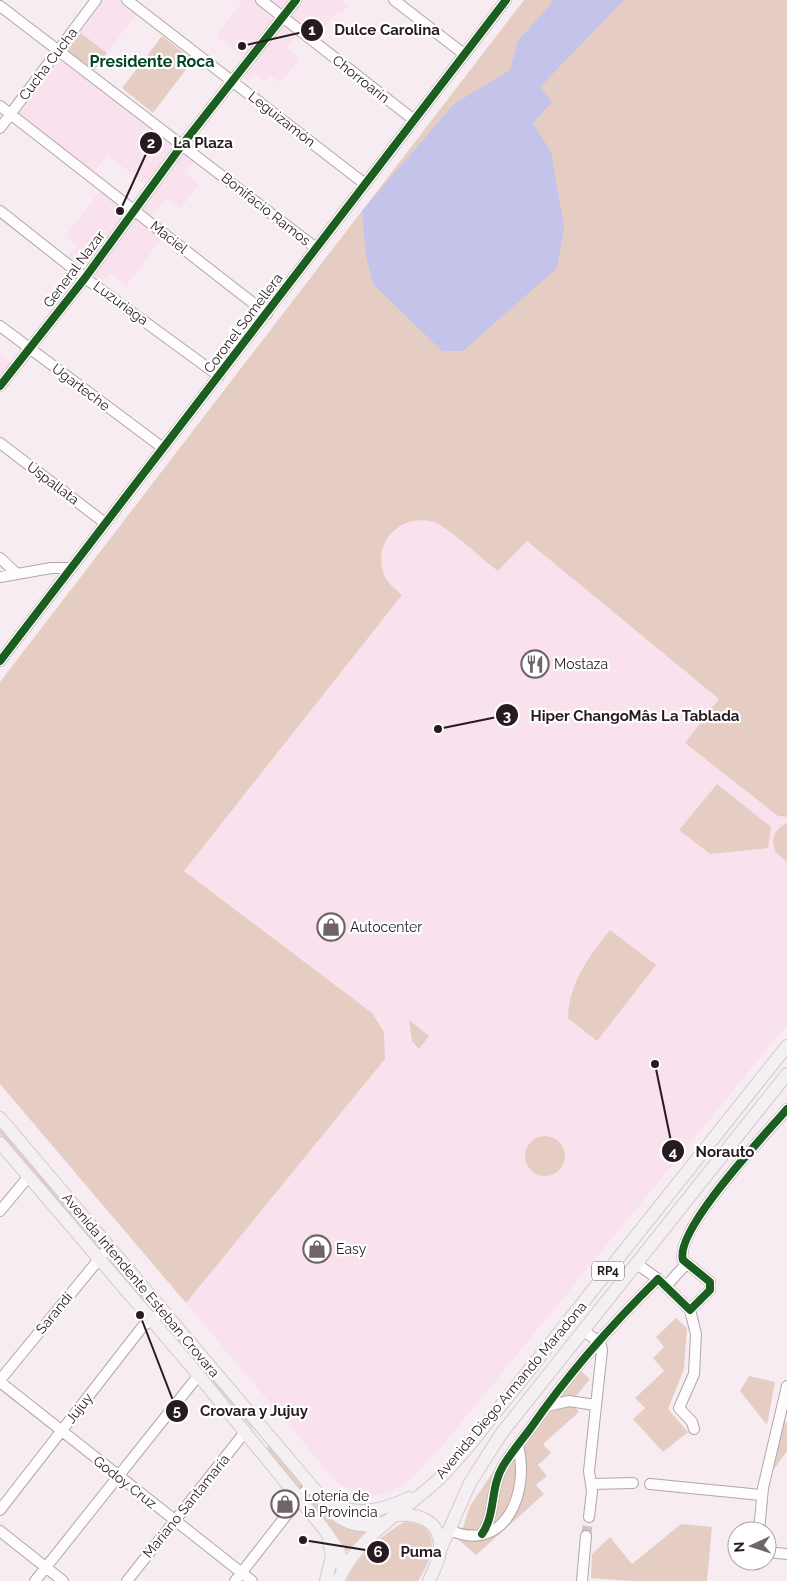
<svg xmlns="http://www.w3.org/2000/svg" width="787" height="1581" font-family="Raleway,sans-serif">
<style>
.built{fill:#f9e2ed}
.green{fill:#e5cdc3}
.water{fill:#c4c3ea}
.lines{fill:none;stroke-linecap:round;stroke-linejoin:round}
.minor-tunnel{stroke:#cdc2c7;stroke-width:10;stroke-dasharray:10 5;stroke-linecap:butt}
.minor-casing{stroke:#b1a6ab;stroke-width:12}
.major-casing{stroke:#d1cace;stroke-width:14}
.minor{stroke:#fefcfd;stroke-width:10}
.major{stroke:#f3eff3;stroke-width:12}
.cycleway-casing{stroke:#fff;stroke-width:11}
.cycleway{stroke:#1b5e20;stroke-width:8}
.labels{text-anchor:middle;stroke-width:4.5;stroke-linejoin:round;paint-order:stroke}
.shield{fill:#fff;stroke:#685f63;stroke-width:1}
.shield-label{font-size:12px;font-weight:bold;fill:#271b20}
.street-label{font-size:14px;fill:#271b20;stroke:#fff}
.poi-label{font-size:14px;fill:#271b20;stroke:#fff;text-anchor:start}
.quarter-label{font-size:16px;font-weight:bold;fill:#054527;stroke:#fff}
.leader{fill:none;stroke:#271b20;stroke-width:2}
.callout-dot{fill:#271b20;stroke:#fff;stroke-width:2}
.mark-label{font-size:15px;text-anchor:middle;font-weight:bold;fill:#fff}
.callout-label{font-size:15px;text-anchor:middle;font-weight:bold;fill:#271b20;stroke:#fff;stroke-width:4.5;stroke-linejoin:round;paint-order:stroke}
</style>
<rect width="100%" height="100%" fill="#f7ecf1"/>
<path class="built" d="M102,0h18l17,13 -30,40 -29,-22z
M243,0h12l19,15 1,3 -30,40 -29,-22z
M266,0h24l-6,8 -6,1z
M300,0h43l6,5 -7,9 -5,-3 -12,16 -17,-13 -10,11 -8,-9z
M285,25l13,10 -11,13 13,10 -20,25 -10,-8 -5,7 -11,-8 -6,7 -7,-5 39,-50z
M56,60h7l113,85 -28,41 -41,-31 -14,19 -75,-58 1,-5z
M185,153l11,6 -11,14 14,12 -19,24 -14,-11 -15,19 -9,-9 40,-54z
M101,189l25,19v7l-39,50 -6,2 -14,-10 9,-12 -11,-8z
M140,220l23,17 -37,49 -16,-13 -9,11 -5,-4 -2,-6 38,-52z
M0,354l12,9 -12,16z
M419,518l18,4 61,49 29,-30 192,158 -33,44 92,73 9,1v208l-349,426 -32,33 -19,10 -17,1 -32,-11 -152,-181 199,-244 -1,-27 -12,-19 -188,-142 218,-276 -14,-12 -5,-11 -2,-15 4,-15 13,-17z"/>
<path class="green" d="M524,0h263v817l-9,-1 -93,-73 34,-44 -192,-158 -29,30c-12,-9 -53,-46 -64,-49 -31,-9 -60,17 -51,49 2,10 11,17 19,24l-218,276 188,142 12,19 1,27 -199,244 -186,-219v-402z
M78,31l29,22 -14,19 -25,-19v-8z
M162,36l31,24 -40,53 -31,-25z
M717,784l54,43 -3,21 -58,6 -31,-24z
M787,823v39l-11,-9c-6,-13 -2,-24 11,-30z
M610,930l46,35 -59,76 -29,-23c1,-35 21,-62 42,-88z
M409,1020l20,16 -10,13 -7,-8z
M0,1126l105,120 -5,4 -3,-2 -97,-114z
M525 1156a20 20 0 1 1 40 0a20 20 0 1 1-40 0Z
M112,1256l42,51 -1,2 -2,1 -43,-50z
M676,1318l11,10 -3,41 -16,40 20,23 -25,20 -30,-33 12,-11 -10,-10 29,-27 -11,-13 11,-11 -8,-10z
M173,1329l84,100 -1,1 -5,-3 -37,-44 -9,-5 -35,-46z
M573,1364l17,15 -19,23 8,10 -36,32 8,9 -13,12 9,11 -11,9 8,9 -68,61 -17,-15 11,-34 42,-62z
M749,1376l26,6 -8,43 -27,-34z
M784,1421l3,2v28l-17,24z
M270,1445l34,40 -1,3h-6l-31,-39z
M310,1494l56,37 -19,20 -41,-51v-4z
M404,1522c40,1 29,36 14,59h-72c12,-26 35,-45 58,-59z
M681,1524l31,3 -5,54h-77l-39,-3 1,-24 18,-17 22,27z"/>
<path class="water" d="M554,0h70l-84,87 12,15 -19,21 18,29 13,75 -7,41 -94,83h-21l-69,-67 -7,-28 -4,-45 92,-107 56,-34 8,-29z"/>
<g class="lines">
<path class="minor-tunnel" d="M586,1536l3,-19"/>
<g class="minor-casing">
<path id="minor" d="M127,0l238,184
M261,0l153,120
M394,0l70,54
M0,6l316,242
M0,106l267,208
M0,128l96,-128
M0,211l85,67 134,98
M0,326l163,122
M0,386l85,-108 97,-133 114,-145
M0,443l105,80
M0,558l17,16
M0,577l51,-9h19
M0,661l506,-661
M0,1211l29,-35
M637,1264l21,15
M667,1285l20,-22
M690,1310l6,24 -2,40 -15,34 13,14 2,7
M583,1331l17,11 2,8 -13,121 3,20 -3,26
M0,1380l109,-133
M0,1382l252,199
M547,1406l22,-5 26,4
M591,1484l42,-1
M650,1484l111,11
M0,1510l143,-184 20,-15
M449,1530c57,25 81,-39 69,-85
M0,1531l63,50
M759,1531l4,-43 24,-102
M482,1534c14,-20 8,-47 21,-68 8,-13 18,-25 27,-37 38,-55 81,-104 128,-150l32,31 20,-20v-8l-27,-22c-9,-30 83,-126 104,-151
M767,1552l20,2
M35,1581l163,-205
M127,1581l118,-149
M235,1581l75,-96
M582,1581l4,-45"/>
</g>
<g class="major-casing">
<path id="major" d="M0,1118l336,397c16,12 31,12 50,7
M0,1143l191,223 133,163 15,22 4,21
M328,1503c30,13 51,9 81,-5
M395,1515c23,-2 45,5 45,32 1,11 -7,24 -11,34
M441,1548l29,-65 31,-49 286,-360
M326,1581l6,-25 -3,-15
M338,1581c21,-47 66,-69 102,-103 10,-10 19,-21 28,-31l319,-401"/>
</g>
<use href="#minor" class="minor"/>
<use href="#major" class="major"/>
<g class="cycleway-casing">
<path id="cycleway" d="M0,386l85,-108 97,-133 114,-145
M0,661l506,-661
M482,1534c14,-20 8,-47 21,-68 8,-13 18,-25 27,-37 38,-55 81,-104 128,-150l32,31 20,-20v-8l-27,-22c-9,-30 83,-126 104,-151"/>
</g>
<use href="#cycleway" class="cycleway"/>
</g>
<defs>
<g id="restaurant-ring" transform="scale(1.4375)"><circle r="9.5" fill="#fff" stroke="#706469" stroke-width="1.5"/><path d="M-5-6h1v4h1v-4h1v4h1v-4h1v5L-1.5 .5V6h-2V.5L-5-1ZM5-6V6H3V1.5H1.5Q1.5-4 5-6Z" fill="#706469"/></g>
<g id="shop-ring" transform="scale(1.4375)"><circle r="9.5" fill="#fff" stroke="#706469" stroke-width="1.5"/><path d="M-5-2.5h2.3a2.7 3.5 0 0 1 5.4 0H5L5.5 6h-11ZM-1.5-2.5h3a1.5 2.3 0 0 0-3 0Z" fill="#706469"/></g>
</defs>
<g fill-rule="evenodd">
<use href="#restaurant-ring" x="535" y="664"/>
<use href="#shop-ring" x="331" y="927"/>
<use href="#shop-ring" x="317" y="1249"/>
<use href="#shop-ring" x="285" y="1504"/>
</g>
<g class="labels">
<rect class="shield" x="592" y="1261.5" width="32" height="19" rx="4"/>
<g class="shield-label">
<text x="608" y="1275">RP4</text>
</g>
<g class="street-label">
<text transform="translate(48 64) rotate(-53)" y="5">Cucha Cucha</text>
<text transform="translate(361 79) rotate(38)" y="5">Chorroarín</text>
<text transform="translate(282 119) rotate(38)" y="5">Leguizamón</text>
<text transform="translate(266 209) rotate(38)" y="5">Bonifacio Ramos</text>
<text transform="translate(169 237) rotate(38)" y="5">Maciel</text>
<text transform="translate(74 269) rotate(-53)" y="5">General Nazar</text>
<text transform="translate(121 303) rotate(36)" y="5">Luzuriaga</text>
<text transform="translate(243 323) rotate(-53)" y="5">Coronel Somellera</text>
<text transform="translate(81 387) rotate(37)" y="5">Ugarteche</text>
<text transform="translate(53 483) rotate(37)" y="5">Uspallata</text>
<text transform="translate(141 1285) rotate(50)" y="5">Avenida Intendente Esteban Crovara</text>
<text transform="translate(54 1313) rotate(-51)" y="5">Sarandí</text>
<text transform="translate(511 1390) rotate(-50)" y="5">Avenida Diego Armando Maradona</text>
<text transform="translate(79 1408) rotate(-52)" y="5">Jujuy</text>
<text transform="translate(125 1482) rotate(38)" y="5">Godoy Cruz</text>
<text transform="translate(186 1506) rotate(-51)" y="5">Mariano Santamaría</text>
</g>
<g class="poi-label">
<text x="554" y="669">Mostaza</text>
<text x="350" y="932">Autocenter</text>
<text x="336" y="1254">Easy</text>
<text x="304" y="1501">Lotería de<tspan x="304" dy="16">la Provincia</tspan></text>
</g>
<g class="quarter-label">
<text x="152" y="67">Presidente Roca</text>
</g>
</g>
<path class="leader" d="M242 46L312 30M120 211L151 143M438 729L507 715M655 1064L673 1151M140 1315L177 1411M303 1540L378 1552"/>
<g class="callout-dot">
<circle cx="242" cy="46" r="5"/>
<circle cx="120" cy="211" r="5"/>
<circle cx="438" cy="729" r="5"/>
<circle cx="655" cy="1064" r="5"/>
<circle cx="140" cy="1315" r="5"/>
<circle cx="303" cy="1540" r="5"/>
<circle cx="312" cy="30" r="12"/>
<circle cx="151" cy="143" r="12"/>
<circle cx="507" cy="715" r="12"/>
<circle cx="673" cy="1151" r="12"/>
<circle cx="177" cy="1411" r="12"/>
<circle cx="378" cy="1552" r="12"/>
</g>
<g class="mark-label">
<text x="312" y="35">1</text>
<text x="151" y="148">2</text>
<text x="507" y="721">3</text>
<text x="673" y="1157">4</text>
<text x="177" y="1416">5</text>
<text x="378" y="1557">6</text>
</g>
<g class="callout-label">
<text x="387" y="35">Dulce Carolina</text>
<text x="203" y="148">La Plaza</text>
<text x="635" y="721">Hiper ChangoMâs La Tablada</text>
<text x="725" y="1157">Norauto</text>
<text x="254" y="1416">Crovara y Jujuy</text>
<text x="421" y="1557">Puma</text>
</g>
<g transform="translate(752 1546) rotate(266)"><circle r="24" fill="#ffffff" stroke="#a9a4a6"/>
<path d="M0-4L9 19L0 12L-9 19Z" fill="#706469"/>
<text y="-8" font-size="14" font-weight="bold" text-anchor="middle" fill="#271b20">N</text>
</g>
</svg>
